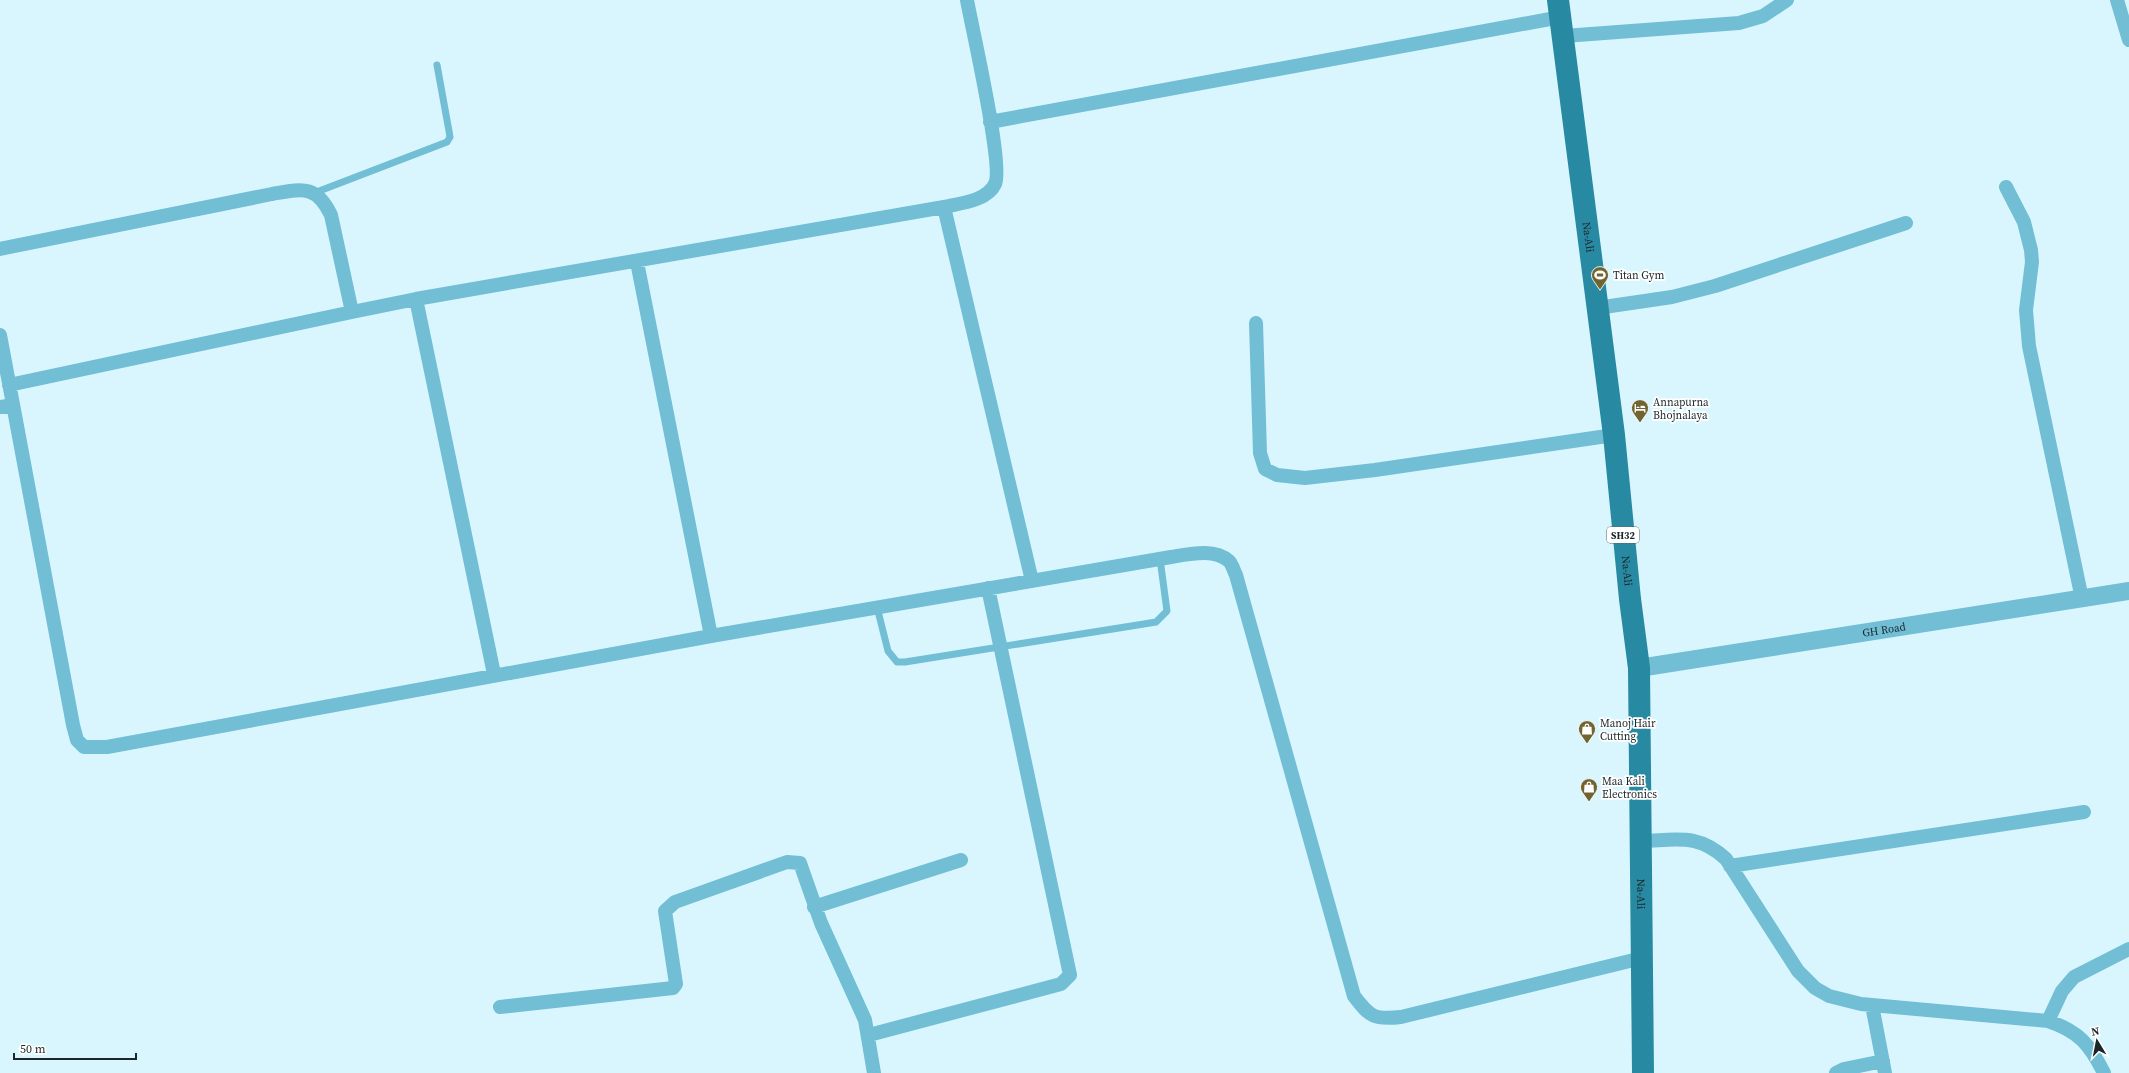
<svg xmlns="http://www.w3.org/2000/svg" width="2129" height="1073" font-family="'Source Serif 4',serif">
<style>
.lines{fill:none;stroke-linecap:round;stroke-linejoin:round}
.service{stroke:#71bed5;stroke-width:7}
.minor{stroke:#71bed5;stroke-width:14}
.tertiary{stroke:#71bed5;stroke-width:18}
.primary{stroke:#2889a2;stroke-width:22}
.labels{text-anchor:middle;stroke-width:3.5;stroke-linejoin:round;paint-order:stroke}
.shield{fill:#fff;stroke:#5f6769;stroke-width:1}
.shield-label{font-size:10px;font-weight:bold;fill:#1b2629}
.street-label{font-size:11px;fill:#1b2629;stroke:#fff}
.poi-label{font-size:11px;fill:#1b2629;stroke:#fff;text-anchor:start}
</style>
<rect width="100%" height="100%" fill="#d9f6ff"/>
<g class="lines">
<path class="service" d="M314,193l133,-51 3,-5 -1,-6 -12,-66
M877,607l11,44 9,11h8l239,-38 12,-2 11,-11 -7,-52"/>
<path class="minor" d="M2117,0l12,40
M1564,36l175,-13 24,-7 24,-16
M990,122l571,-105
M2006,187l18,35 7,28 1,12 -6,48 3,36 53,253
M944,207l88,374
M0,249l272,-55c30,-5 44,-10 59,21l21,97 64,-13 528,-92c17,-4 43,-6 51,-23 9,-18 -23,-156 -28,-184
M637,262l74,374 460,-79c19,-3 43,-9 58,4 3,3 5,10 7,14l118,421c16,21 20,24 47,21l241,-59
M416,299l78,375
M1597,308l75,-11 43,-11 191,-63
M1256,323l4,130 5,16 12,6 28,3 70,-8 239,-35
M0,335l73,390 4,15 7,7h23l604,-111
M9,385l343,-73
M0,407l13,-2
M1642,841c35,-1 56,-8 84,18l72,112 17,17 14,8 32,8 187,17c31,10 42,24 56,52
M1730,866l354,-54
M814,907l147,-47
M1872,1005l13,68
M500,1007l173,-19 3,-4 -11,-73 10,-9 112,-40 13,1 21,60 44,97 9,53
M2048,1021l14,-30 12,-14 55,-28
M869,1035l192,-51 9,-9 -82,-387
M1836,1073l8,-4 39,-8"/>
<path class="tertiary" id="s1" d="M1639,668l490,-77"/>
<path class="primary" id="s2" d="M1558,0l56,435 16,164 9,69 4,405"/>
</g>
<defs>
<g id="stadium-pin" transform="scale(0.9)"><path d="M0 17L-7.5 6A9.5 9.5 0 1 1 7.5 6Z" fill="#706431" stroke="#fff"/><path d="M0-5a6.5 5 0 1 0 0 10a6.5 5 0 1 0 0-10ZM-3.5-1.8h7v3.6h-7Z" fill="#fff"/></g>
<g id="hotel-pin" transform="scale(0.9)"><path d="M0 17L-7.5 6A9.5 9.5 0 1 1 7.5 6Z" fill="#706431" stroke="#fff"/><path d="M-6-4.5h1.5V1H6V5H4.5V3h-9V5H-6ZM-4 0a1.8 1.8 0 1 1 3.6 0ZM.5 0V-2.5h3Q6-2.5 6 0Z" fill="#fff"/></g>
<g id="shop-pin" transform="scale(0.9)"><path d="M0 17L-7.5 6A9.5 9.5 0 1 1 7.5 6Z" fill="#706431" stroke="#fff"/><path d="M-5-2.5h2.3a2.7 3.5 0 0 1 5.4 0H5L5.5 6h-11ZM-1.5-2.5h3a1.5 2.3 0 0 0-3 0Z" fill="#fff"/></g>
</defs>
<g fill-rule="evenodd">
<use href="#stadium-pin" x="1600" y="275"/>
<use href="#hotel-pin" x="1640" y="408"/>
<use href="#shop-pin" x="1587" y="729"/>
<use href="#shop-pin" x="1589" y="787"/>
</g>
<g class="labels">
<rect class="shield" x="1607" y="527" width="32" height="16" rx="3"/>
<g class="shield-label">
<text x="1623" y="539">SH32</text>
</g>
<g class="street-label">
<text dy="4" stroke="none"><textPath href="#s2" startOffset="239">Na-Ali</textPath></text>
<text dy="4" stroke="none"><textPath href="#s2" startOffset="575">Na-Ali</textPath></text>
<text dy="4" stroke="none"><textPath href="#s1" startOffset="248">GH Road</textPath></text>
<text dy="4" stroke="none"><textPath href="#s2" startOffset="899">Na-Ali</textPath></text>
</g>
<g class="poi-label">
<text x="1613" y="279">Titan Gym</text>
<text x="1653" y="406">Annapurna<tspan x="1653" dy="13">Bhojnalaya</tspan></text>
<text x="1600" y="727">Manoj Hair<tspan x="1600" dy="13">Cutting</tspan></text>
<text x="1602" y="785">Maa Kali<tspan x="1602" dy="13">Electronics</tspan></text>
</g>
</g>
<g transform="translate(2097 1041) rotate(350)" stroke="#ffffff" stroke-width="3" paint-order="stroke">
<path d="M0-3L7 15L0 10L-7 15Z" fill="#1b2629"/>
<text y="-6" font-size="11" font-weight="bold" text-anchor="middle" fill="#1b2629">N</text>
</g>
<path d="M14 1053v6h122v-6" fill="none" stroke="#1b2629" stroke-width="2"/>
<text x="20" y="1053" font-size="12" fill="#1b2629" stroke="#ffffff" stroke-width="3" paint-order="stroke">50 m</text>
</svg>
